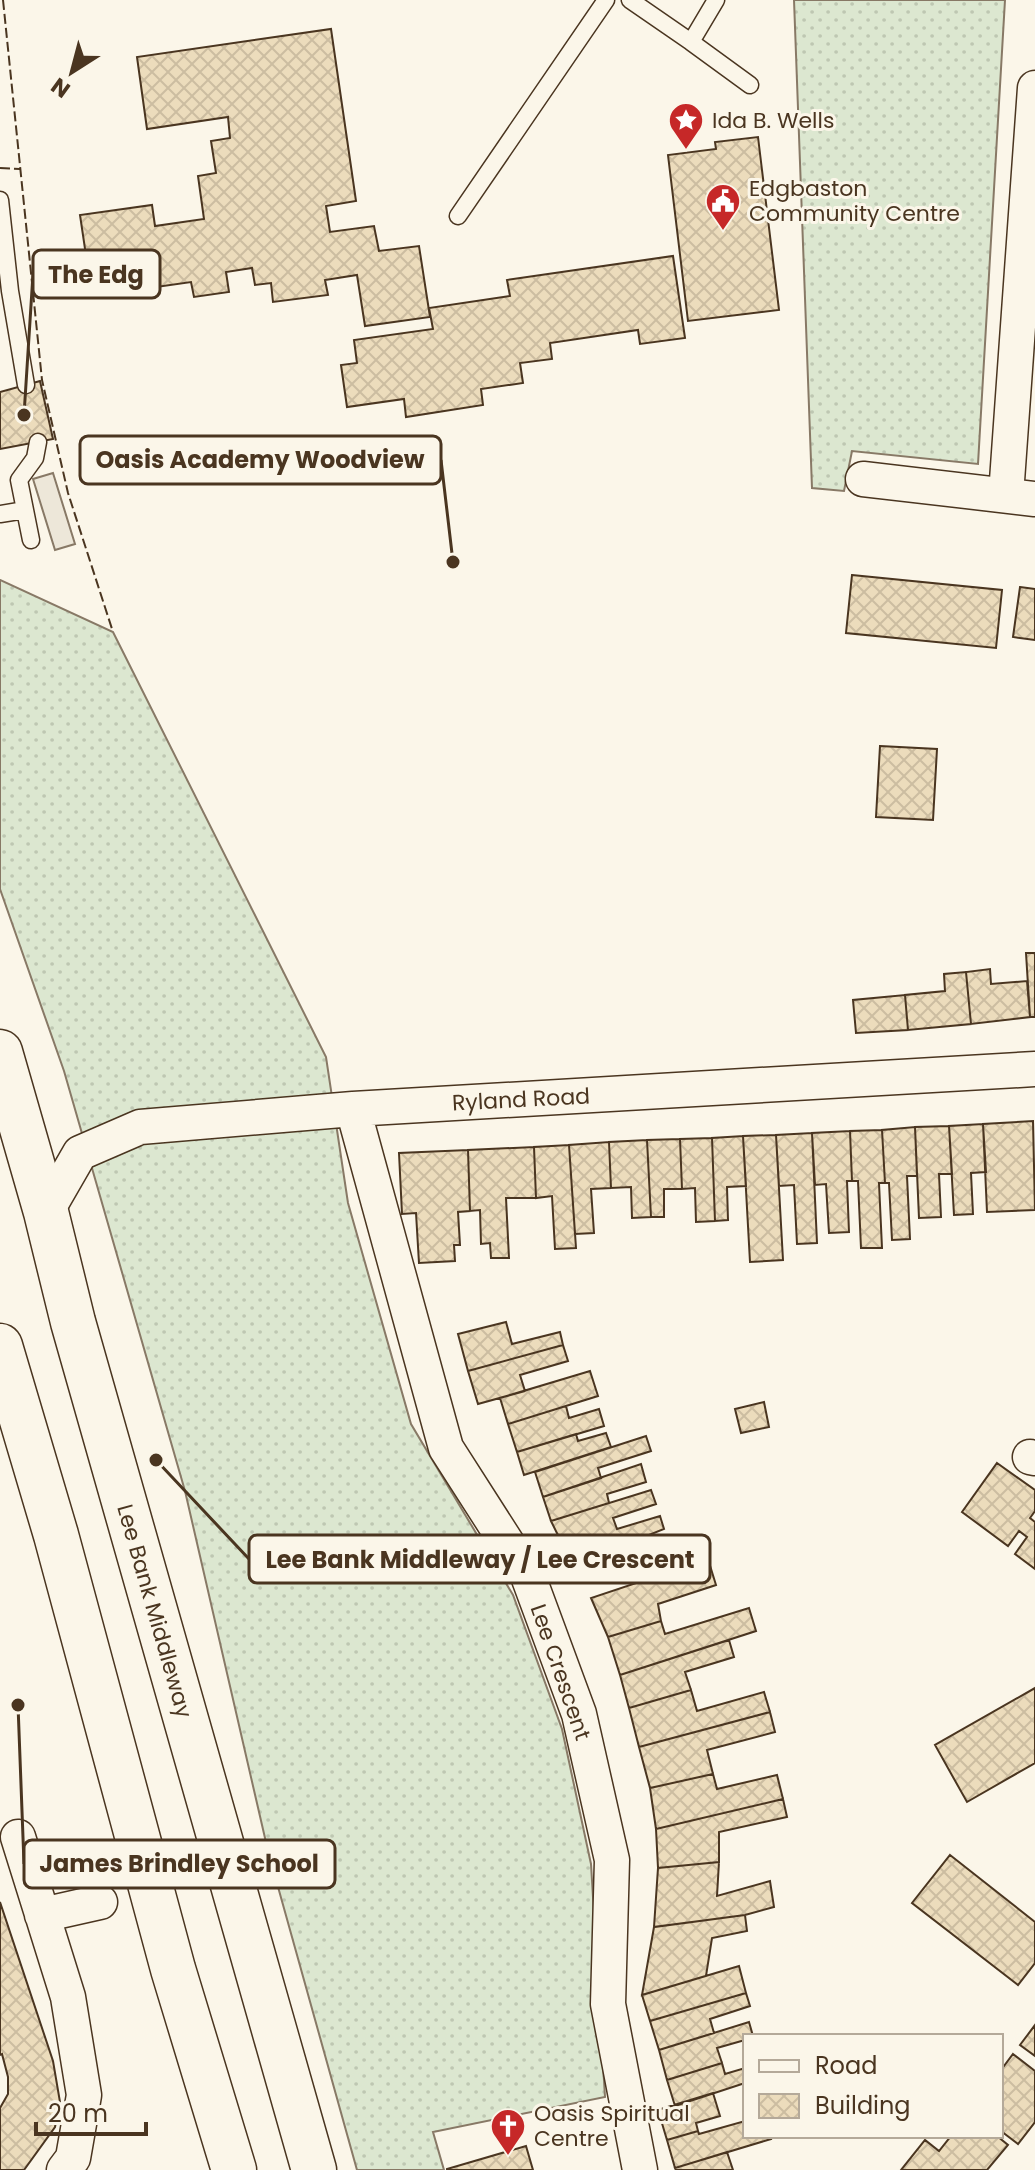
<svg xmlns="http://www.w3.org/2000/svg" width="1035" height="2170" font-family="Poppins,sans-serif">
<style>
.grass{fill:url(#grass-dots);stroke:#887966;stroke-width:2}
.parking{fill:#ede7d9;stroke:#887966;stroke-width:2}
.building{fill:url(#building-cross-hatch);stroke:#4a3520;stroke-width:2}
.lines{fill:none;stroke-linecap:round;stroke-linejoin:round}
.lane-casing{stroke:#4a3520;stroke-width:19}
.street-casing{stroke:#4a3520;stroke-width:37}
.highway-casing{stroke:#4a3520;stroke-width:47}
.lane{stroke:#fbf6e9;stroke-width:16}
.street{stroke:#fbf6e9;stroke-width:34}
.highway{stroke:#fbf6e9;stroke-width:44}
.fence{stroke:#4a3520;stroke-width:2;stroke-dasharray:10 4;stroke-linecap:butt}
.labels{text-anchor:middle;stroke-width:6;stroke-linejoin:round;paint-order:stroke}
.poi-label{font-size:22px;fill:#4a3520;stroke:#fbf6e9;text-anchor:start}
.street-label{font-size:22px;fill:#4a3520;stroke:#fbf6e9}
.leader{fill:none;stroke:#4a3520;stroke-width:3}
.callout-dot{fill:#4a3520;stroke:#fbf6e9;stroke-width:3}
.callout{fill:#fbf6e9;stroke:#4a3520;stroke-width:3}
.callout-label{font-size:24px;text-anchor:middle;font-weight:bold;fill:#4a3520}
</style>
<defs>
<pattern id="grass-dots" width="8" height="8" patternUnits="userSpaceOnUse" patternTransform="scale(2)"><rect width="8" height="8" fill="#dce7d0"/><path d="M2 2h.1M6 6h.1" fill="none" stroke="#bec7b2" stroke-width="1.8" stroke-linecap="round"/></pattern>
<pattern id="building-cross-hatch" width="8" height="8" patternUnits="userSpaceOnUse" patternTransform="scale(2)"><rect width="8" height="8" fill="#ecdcbc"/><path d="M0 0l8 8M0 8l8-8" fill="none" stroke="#ccbda1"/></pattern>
</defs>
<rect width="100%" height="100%" fill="#fbf6e9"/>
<path class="grass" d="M794,0h211l-27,464 -126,-13 -8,40 -32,-3z
M0,580l113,52 213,425 22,146 63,221 102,171 49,134 29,135 14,233 -172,35 11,38h-87l-89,-319 -83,-360 -121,-420 -64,-182z"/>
<path class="parking" d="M53,473l22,71 -20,6 -22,-71z"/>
<path class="building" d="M331,29l25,172 -30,5 4,26 44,-6 5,25 40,-5 11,71 -65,9 -8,-51 -32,5 3,15 -55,7 -2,-19 -16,2 -3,-17 -26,4 3,20 -35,5 -3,-15 -99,14 -12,-81 72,-10 3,21 49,-7 -6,-43 18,-3 -5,-32 19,-3 -2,-21 -81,12 -10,-72z
M758,137l21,173 -91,11 -20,-166 48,-6 -1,-7z
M673,256l12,82 -45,6 -2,-14 -88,13 2,16 -32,4 3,20 -42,6 2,16 -77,12 -2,-18 -57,8 -6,-42 16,-2 -3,-23 79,-11 -4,-21 81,-12 -3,-16z
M40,381l13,58 -53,10v-57z
M852,575l150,15 -6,58 -150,-15z
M1020,587l15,2v51l-22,-3z
M880,746l57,3 -4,71 -57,-3z
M1026,953h9v64h-5z
M990,969l1,15 36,-3 3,36 -59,7 -5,-52z
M966,972l5,52 -63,6 -3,-35 40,-4 -1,-17z
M905,995l3,35 -52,3 -3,-33z
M1033,1121l2,89 -48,2 -4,-88z
M983,1124l3,48 -15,1 2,41 -19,1 -5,-89z
M949,1126l3,48h-13l2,43 -22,1 -4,-91z
M915,1127l2,49h-10l3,63 -18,1 -3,-57h-4l-3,-53z
M882,1130l3,53h-6l3,65h-21l-3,-67h-6l-2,-50z
M850,1131l2,50h-5l2,51 -20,1 -3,-49 -11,1 -3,-52z
M812,1133l5,110 -20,1 -3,-59 -15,1 -3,-51z
M776,1135l7,125 -33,2 -7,-126z
M743,1136l3,50 -19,1 1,33 -13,1 -3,-83z
M712,1138l3,83 -19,1 -1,-34 -13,1 -2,-50z
M680,1139l2,50h-18v28h-13l-4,-77z
M647,1140l4,77 -19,1 -1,-31 -20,1 -2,-46z
M609,1142l2,46 -20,1 3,44 -19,1 -6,-89z
M569,1145l7,103 -21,1 -3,-53 -16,2 -2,-51z
M534,1147l2,51h-30l3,60h-18l-1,-15 -9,1 -1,-34 -10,1 -2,-61z
M468,1150l2,61 -12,1 2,33h-6l1,16 -36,2 -3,-50 -14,1 -3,-61z
M506,1322l6,22 48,-12 3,13 -95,26 -10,-37z
M563,1345l5,16 -48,14 5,16 -47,13 -10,-33z
M590,1371l8,25 -90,28 -8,-26z
M764,1402l5,25 -28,6 -6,-24z
M566,1406l3,12 30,-9 5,17 -87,26 -9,-28z
M606,1433l5,14 -87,28 -7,-23 59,-18 2,7z
M646,1436l5,15 -53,17 3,10 -58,19 -8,-25z
M997,1463l38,27v21l-5,7 5,4v47l-20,-15 12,-17 -8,-6 -11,15 -46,-34z
M641,1464l5,18 -39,12 2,9 -58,18 -8,-24z
M651,1490l5,14 -43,14 4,11 43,-13 4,13 -40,16 8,10 -55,19 -26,-53z
M708,1559l8,26 -58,19 3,17 -53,16 -17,-39z
M749,1608l7,23 -136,44 -12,-38 53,-16 4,13z
M729,1640l5,17 -49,15 6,18 -62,18 -9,-33z
M1035,1688v75l-68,39 -32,-57z
M691,1690l6,21 67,-19 6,20 -131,35 -10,-39z
M770,1712l5,20 -68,18 6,24 -63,14 -11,-41z
M713,1774l4,15 60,-14 6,24 -127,30 -6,-41z
M783,1799l4,18 -68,15v30l-61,6 -2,-39z
M950,1855l85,67v41l-17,22 -106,-82z
M719,1862l-2,34 53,-15 4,26 -29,8 -91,12 4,-59z
M0,1902l53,159 7,41 -5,25 -31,43h-24v-62l8,-14v-17l-6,-23 -2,1z
M745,1915l2,16 -35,7 -6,38 -64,19 12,-68z
M739,1966l7,27 -96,28 -8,-26z
M746,1993l4,13 -40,13 4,14 -55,17 -9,-29z
M749,2022l4,14h-8v4l-28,8 5,15 -55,17 -8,-30z
M1035,2025v31l-15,-11z
M1013,2054l22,17v51l-17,22 -17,-13v-61z
M722,2063l3,11 20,-6v15l-70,23 -8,-26z
M713,2093l7,23 -24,7 2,8 -31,9 -9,-30z
M745,2121v15h25l1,3 -96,29 -8,-28 31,-9 1,3z
M951,2136h46l11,9 -21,25h-86l24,-30 14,11z
M526,2146l7,24h-86v-1z
M727,2152l6,18h-57l-1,-2z"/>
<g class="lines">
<g class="lane-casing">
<path id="lane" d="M630,0l61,42 25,-42
M691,42l59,43
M0,200l10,91 16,94
M458,216l148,-216
M0,514l25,-4
M31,540l-12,-60 16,-22 3,-16"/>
</g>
<g class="street-casing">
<path id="street" d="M863,479l172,20
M1006,495l29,-407
M353,1109l93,339 82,128 51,138 33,146 -4,144 32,166
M46,1212l34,-59 60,-26 213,-18 682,-40
M1030,1457l5,1
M18,1837l50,160 16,98 -11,63 -9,12
M42,1915l58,-13"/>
</g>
<g class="highway-casing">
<path id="highway" d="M0,1052l46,160 27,110 241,848
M0,1346l56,189 117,434 61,201"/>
</g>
<use href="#lane" class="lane"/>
<use href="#street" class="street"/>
<use href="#highway" class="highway"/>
<path class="fence" d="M3,0l39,380 26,113 45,139
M0,168l20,1"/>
</g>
<defs>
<g id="sight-pin" transform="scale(1.8)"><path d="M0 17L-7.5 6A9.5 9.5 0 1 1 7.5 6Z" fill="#c62828" stroke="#fbf6e9"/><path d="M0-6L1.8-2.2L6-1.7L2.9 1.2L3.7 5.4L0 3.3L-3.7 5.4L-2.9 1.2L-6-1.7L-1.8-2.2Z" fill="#fff"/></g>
<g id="civic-pin" transform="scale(1.8)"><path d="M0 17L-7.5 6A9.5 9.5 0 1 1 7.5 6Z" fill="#c62828" stroke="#fbf6e9"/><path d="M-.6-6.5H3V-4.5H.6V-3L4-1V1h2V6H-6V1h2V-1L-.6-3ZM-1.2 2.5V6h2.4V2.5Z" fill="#fff"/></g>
<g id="church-pin" transform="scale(1.8)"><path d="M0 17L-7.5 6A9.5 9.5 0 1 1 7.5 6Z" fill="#c62828" stroke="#fbf6e9"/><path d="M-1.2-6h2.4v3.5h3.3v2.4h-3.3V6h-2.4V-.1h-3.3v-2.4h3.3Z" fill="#fff"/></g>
</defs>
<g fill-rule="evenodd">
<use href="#sight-pin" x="686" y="120"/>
<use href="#civic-pin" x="723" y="201"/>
<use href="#church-pin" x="508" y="2126"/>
</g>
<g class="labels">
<g class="poi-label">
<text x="712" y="128">Ida B. Wells</text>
<text x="749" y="196">Edgbaston<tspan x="749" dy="25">Community Centre</tspan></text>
<text x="534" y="2121">Oasis Spiritual<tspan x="534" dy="25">Centre</tspan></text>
</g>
<g class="street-label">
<text transform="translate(521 1099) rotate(-3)" y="8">Ryland Road</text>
<text transform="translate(155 1611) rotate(74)" y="8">Lee Bank Middleway</text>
<text transform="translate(561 1672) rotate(71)" y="8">Lee Crescent</text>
</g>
</g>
<path class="leader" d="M24 415L33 274M453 562L441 460M156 1460L249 1559M18 1705L24 1864"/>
<g class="callout-dot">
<circle cx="24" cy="415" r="8"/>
<circle cx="453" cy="562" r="8"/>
<circle cx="156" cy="1460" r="8"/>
<circle cx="18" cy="1705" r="8"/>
</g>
<g class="callout">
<rect x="33" y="250" width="127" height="48" rx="8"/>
<rect x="80" y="436" width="361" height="48" rx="8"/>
<rect x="249" y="1535" width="461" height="48" rx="8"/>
<rect x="24" y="1840" width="311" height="48" rx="8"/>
</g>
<g class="callout-label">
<text x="96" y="283">The Edg</text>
<text x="260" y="468">Oasis Academy Woodview</text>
<text x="480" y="1568">Lee Bank Middleway / Lee Crescent</text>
<text x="179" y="1872">James Brindley School</text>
</g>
<rect x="743" y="2034" width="260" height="104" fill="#fbf6e9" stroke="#b4a999" stroke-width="2"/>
<rect x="759" y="2060" width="40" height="12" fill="#fbf6e9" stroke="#b4a999" stroke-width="2"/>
<text x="815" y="2074" font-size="24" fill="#4a3520">Road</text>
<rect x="759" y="2094" width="40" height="24" fill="url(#building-cross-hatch)" stroke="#b4a999" stroke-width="2"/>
<text x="815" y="2114" font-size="24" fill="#4a3520">Building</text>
<g transform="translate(72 72) rotate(216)" stroke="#fbf6e9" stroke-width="6" paint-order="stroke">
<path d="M0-6L14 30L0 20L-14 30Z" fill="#4a3520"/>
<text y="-12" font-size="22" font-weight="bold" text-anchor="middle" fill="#4a3520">N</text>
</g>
<path d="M36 2122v12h110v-12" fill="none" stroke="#4a3520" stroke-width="4"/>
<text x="48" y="2122" font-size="24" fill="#4a3520" stroke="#fbf6e9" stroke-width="6" paint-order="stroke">20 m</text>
</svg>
